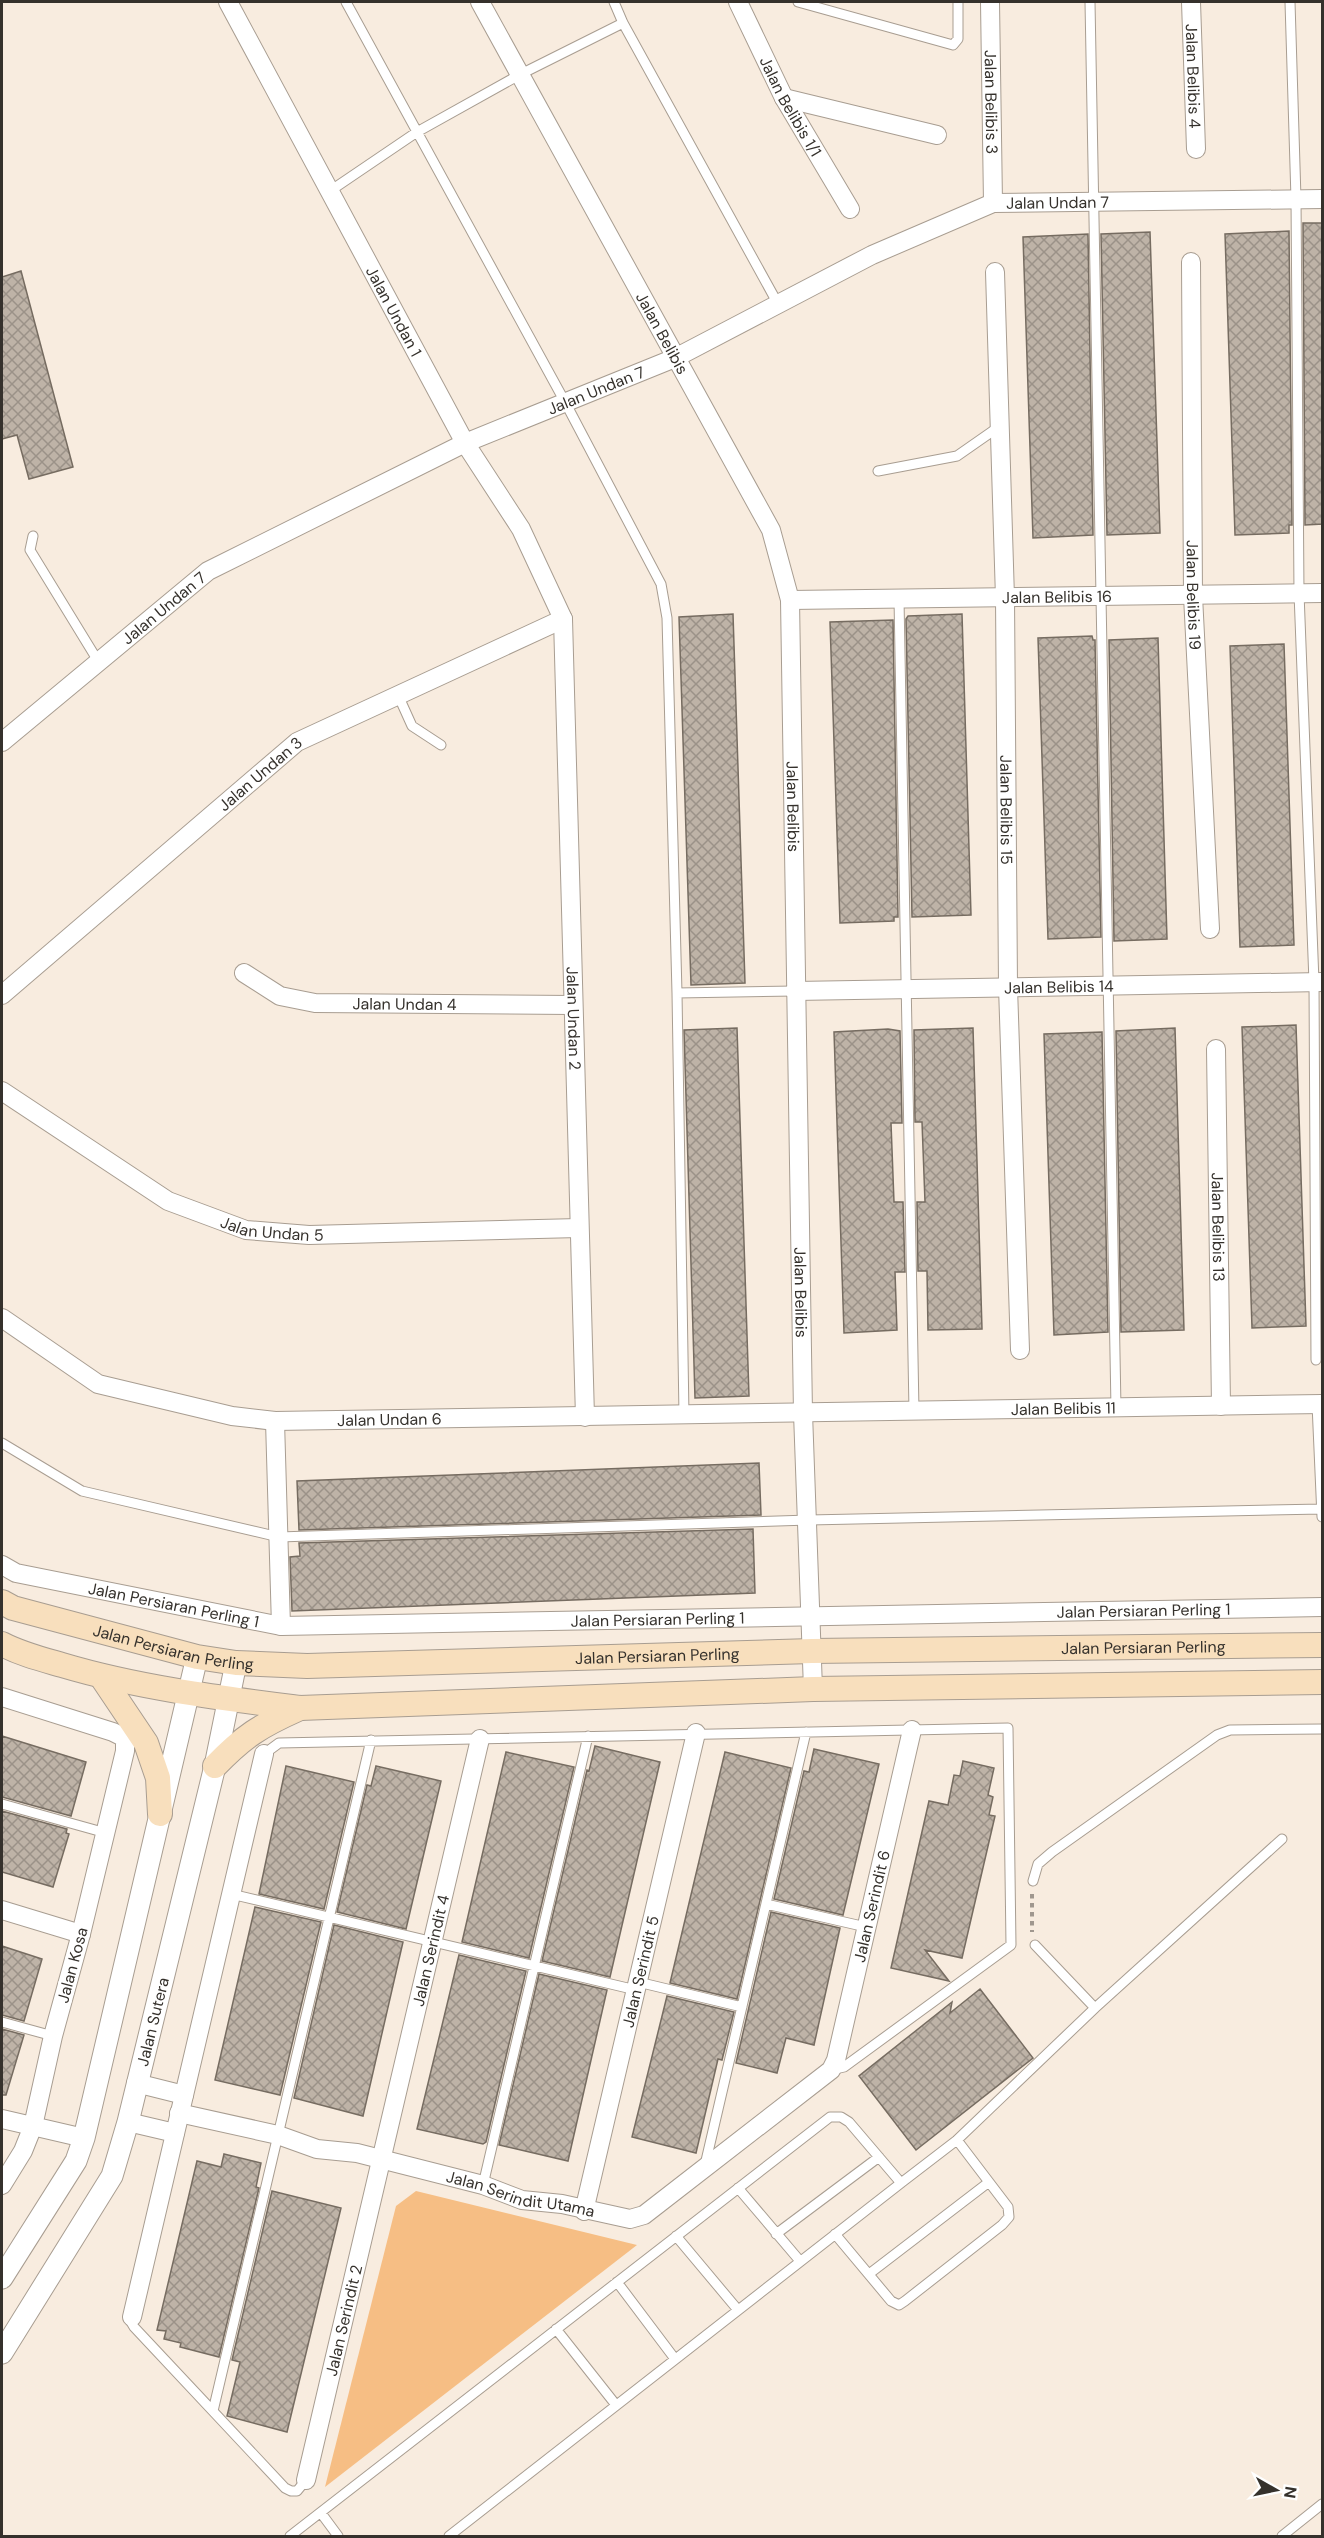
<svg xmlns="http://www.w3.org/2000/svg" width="1324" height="2538" font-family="'DM Sans',sans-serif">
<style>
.green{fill:#f6be84}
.building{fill:url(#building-cross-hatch);stroke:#766c61;stroke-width:1.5}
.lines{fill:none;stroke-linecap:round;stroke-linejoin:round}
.service-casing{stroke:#a89d91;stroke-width:11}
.minor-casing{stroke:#a89d91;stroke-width:20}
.tertiary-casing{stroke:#a89d91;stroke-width:23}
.secondary-casing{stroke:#a89d91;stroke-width:26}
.path{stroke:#a0978e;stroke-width:4;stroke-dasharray:4.5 4.5;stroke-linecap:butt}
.service{stroke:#fff;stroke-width:9}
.minor{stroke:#fff;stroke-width:18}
.tertiary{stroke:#fff;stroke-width:21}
.secondary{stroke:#f8dfbd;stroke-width:24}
.labels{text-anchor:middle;stroke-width:6;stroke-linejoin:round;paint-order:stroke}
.street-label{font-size:16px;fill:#35312c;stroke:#fff}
</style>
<defs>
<pattern id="building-cross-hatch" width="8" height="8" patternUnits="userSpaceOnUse" patternTransform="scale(1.5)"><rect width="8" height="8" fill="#beb3a7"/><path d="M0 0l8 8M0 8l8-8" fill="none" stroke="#9b9288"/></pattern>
</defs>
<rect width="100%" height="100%" fill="#f8ecdf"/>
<path class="green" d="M416,2191l221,54 -312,242 71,-281z"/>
<path class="building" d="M1303,223h20v301l-18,1z
M1289,231l3,294h-3v8l-54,2 -10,-301z
M1150,232l10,301 -53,2 -6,-301z
M1088,234l5,301 -60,3 -10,-301z
M21,271l52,196 -44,12 -12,-44 -15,4v-162z
M733,614l12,369 -54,2 -12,-368z
M962,614l9,301 -59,2 -6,-298 2,-3z
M893,620l5,297h-4v4l-54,2 -10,-301z
M1092,636l1,4h2l6,297 -53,2 -10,-301z
M1158,638l9,301 -53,2 -5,-301z
M1284,644l10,301 -54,2 -10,-301z
M1296,1025l10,301 -54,2 -10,-301z
M737,1028l12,368 -54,2 -11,-368z
M973,1028l9,301 -54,1 -1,-59h-9l-1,-69h8l-3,-80h-7l-1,-92z
M1175,1028l9,302 -63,2 -5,-301z
M888,1029l12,2 2,92h-11l3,79h9l2,70h-10l2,58 -53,3 -10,-301z
M1102,1032l6,300 -54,3 -10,-301z
M759,1463l2,52 -462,15 -2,-49z
M753,1529l2,64 -463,18 -2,-54 10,-1 -1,-13z
M2,1736l84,26 -15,54 -69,-19z
M595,1746l65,16 -50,215 -68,-16 45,-191 2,1z
M814,1749l65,15 -36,151 -69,-16 30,-128 5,1z
M506,1752l68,15 -45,191 -67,-16z
M725,1752l66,16 -54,231 -67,-16z
M963,1761l31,7 -6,27 5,2 -4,18 6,1 -33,142 -37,-8 24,31 -58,-13 38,-167 19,4 6,-30 6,1z
M286,1766l68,16 -30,127 -65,-15z
M376,1766l65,15 -35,148 -69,-17 30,-127 4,1z
M2,1811l65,18 -1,4 3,1 -16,53 -51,-15z
M255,1907l66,15 -41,173 -65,-15z
M771,1912l69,16 -26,117 -28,-7 -9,35 -41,-10z
M334,1925l69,17 -40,174 -69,-18z
M2,1946l40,13 -18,62 -22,-6z
M459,1955l67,16 -40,171 -3,2 -66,-15z
M539,1974l68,16 -39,171 -69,-16z
M980,1989l53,69 -117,92 -57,-74 93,-74 -2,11z
M667,1996l67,16 -12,48 -4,-1 -22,94 -64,-16z
M2,2029l22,6 -18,60h-4z
M224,2154l37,9 -5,24 3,1 -40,169 -39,-10 1,-4 -17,-4 2,-8 -9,-1 40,-169 24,6z
M272,2191l69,17 -54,224 -60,-16 13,-54 -8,-2z"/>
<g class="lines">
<g class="service-casing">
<path id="service" d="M346,2l219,400 96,182 6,34 10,375 7,422
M614,2l9,21 155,281
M798,2l155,43 5,-6v-37
M1090,2l26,1406
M1290,2l6,197 3,394 15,389 2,378
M330,191l87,-59 104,-58 102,-51
M878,471l79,-15 43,-30
M33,536l-3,14 68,111
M899,599l15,812
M398,695l14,31 29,19
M677,993l118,-2
M1317,1404l5,113
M2,1443l80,48 197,46 530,-17 513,-11
M264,1754l15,-11 729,-15 3,217 -167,122 -13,3
M2,1804l104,29
M1033,1881l5,-17 14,-12 165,-117 13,-5 92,-1
M231,1894l405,96
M766,1904l100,23
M1035,1945l60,63 187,-169
M638,1982l104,25
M2,2022l51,14
M705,2165l101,-433
M901,2183l56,-43 138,-132
M483,2185l105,-449
M738,2188l62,73
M776,2234l103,-77
M835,2234l56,67 8,4 6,-4 97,-76 7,-8 -1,-10 -51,-67
M676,2236l62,74
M869,2274l120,-92
M617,2282l58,77
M132,2317l-1,5 3,5 151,161 6,3h6l9,-11
M556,2329l60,76
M213,2411l158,-671
M321,2513l17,23
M290,2536l540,-419h11l8,5 52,61 -452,353
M1282,2536l40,-32"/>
</g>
<g class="minor-casing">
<g id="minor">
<path id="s1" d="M228,2l237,441 56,86 42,90 22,798"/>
<path id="s2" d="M480,2l291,528 19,70 13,813 10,276"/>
<path id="s3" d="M738,2l46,96 66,111"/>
<path id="s4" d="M990,2l3,201"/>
<path id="s5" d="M1191,2l5,147"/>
<path d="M784,98l153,37"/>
<path id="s6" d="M1191,262l2,334 17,333"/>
<path id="s7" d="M995,272l10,326 3,389 12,363"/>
<path id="s8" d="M790,600l532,-7"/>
<path id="s9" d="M2,742l206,-171 257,-128 210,-85 197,-103 121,-52 329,-4"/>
<path id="s10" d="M244,973l36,23 35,7 258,2"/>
<path id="s11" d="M795,991l527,-9"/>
<path id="s12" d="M2,995l295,-253 266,-123"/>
<path id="s13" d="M1216,1049l5,357"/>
<path id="s14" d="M2,1091l166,110 78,29 63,5 270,-7"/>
<path id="s15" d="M2,1318l96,66 134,32 43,5 1047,-17"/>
<path d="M275,1421l6,205"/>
<path id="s16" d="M2,1565l14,8 265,53 1041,-19"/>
<path d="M2,1697l111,35 12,6v13l-44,183 -28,102 -20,90 -10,25 -21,34"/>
<path d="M2,1910l79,24"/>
<path d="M136,2083l48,12"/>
<path id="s17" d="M179,2113l99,22 39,14 40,4 126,32 39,15 40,4 68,15 14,-4 187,-145 5,-10 76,-330"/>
<path d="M2,2119l82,19"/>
<path d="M128,2122l47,11"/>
<path id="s18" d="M584,2211l112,-478"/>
<path d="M132,2317l132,-563"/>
<path id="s19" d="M306,2480l174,-741"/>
</g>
</g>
<g class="tertiary-casing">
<g id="tertiary">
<path d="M2,2278l74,-117 8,-23 113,-481"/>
<path id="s20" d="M2,2353l110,-177 16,-54 87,-356 21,-103"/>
</g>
</g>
<g class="secondary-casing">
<g id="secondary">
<path id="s21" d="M2,1602l11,6 184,49 39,6 71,3 505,-15 510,-6"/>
<path d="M2,1644c19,10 39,15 60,21 77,23 159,33 238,43l513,-19 509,-7"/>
<path d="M101,1676l45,67 12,35 2,36"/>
<path d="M215,1766c29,-30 45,-40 83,-57"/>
</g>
</g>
<path class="path" d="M1032,1894v38"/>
<use href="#service" class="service"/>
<use href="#minor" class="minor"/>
<use href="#tertiary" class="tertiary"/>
<use href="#secondary" class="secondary"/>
</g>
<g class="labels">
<g class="street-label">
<text dy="6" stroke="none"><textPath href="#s5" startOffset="74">Jalan Belibis 4</textPath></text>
<text dy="6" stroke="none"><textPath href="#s4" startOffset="100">Jalan Belibis 3</textPath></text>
<text dy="6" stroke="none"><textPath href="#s3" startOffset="117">Jalan Belibis 1/1</textPath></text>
<text dy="6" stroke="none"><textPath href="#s9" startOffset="1200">Jalan Undan 7</textPath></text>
<text dy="6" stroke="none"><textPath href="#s1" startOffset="351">Jalan Undan 1</textPath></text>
<text dy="6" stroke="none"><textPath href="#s2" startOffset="378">Jalan Belibis</textPath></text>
<text dy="6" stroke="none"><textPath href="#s9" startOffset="696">Jalan Undan 7</textPath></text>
<text dy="6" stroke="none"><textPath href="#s6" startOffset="333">Jalan Belibis 19</textPath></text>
<text dy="6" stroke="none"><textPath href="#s8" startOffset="267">Jalan Belibis 16</textPath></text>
<text dy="6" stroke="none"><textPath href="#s9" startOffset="210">Jalan Undan 7</textPath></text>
<text dy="6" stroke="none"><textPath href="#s12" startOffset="340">Jalan Undan 3</textPath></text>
<text dy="6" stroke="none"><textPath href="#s2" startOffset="882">Jalan Belibis</textPath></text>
<text dy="6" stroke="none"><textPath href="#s7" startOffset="538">Jalan Belibis 15</textPath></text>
<text dy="6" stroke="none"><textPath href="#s11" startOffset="264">Jalan Belibis 14</textPath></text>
<text dy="6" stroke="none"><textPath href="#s10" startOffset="168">Jalan Undan 4</textPath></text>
<text dy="6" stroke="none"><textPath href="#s1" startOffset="1102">Jalan Undan 2</textPath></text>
<text dy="6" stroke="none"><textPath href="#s14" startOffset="308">Jalan Undan 5</textPath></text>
<text dy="6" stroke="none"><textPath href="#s13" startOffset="178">Jalan Belibis 13</textPath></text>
<text dy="6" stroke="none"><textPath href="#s2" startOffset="1368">Jalan Belibis</textPath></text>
<text dy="6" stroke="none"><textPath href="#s15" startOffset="1086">Jalan Belibis 11</textPath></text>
<text dy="6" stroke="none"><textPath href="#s15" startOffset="412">Jalan Undan 6</textPath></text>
<text dy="6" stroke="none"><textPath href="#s16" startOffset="177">Jalan Persiaran Perling 1</textPath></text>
<text dy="6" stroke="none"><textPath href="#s16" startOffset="1149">Jalan Persiaran Perling 1</textPath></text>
<text dy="6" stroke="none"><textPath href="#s16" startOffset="663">Jalan Persiaran Perling 1</textPath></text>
<text dy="6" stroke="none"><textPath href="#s21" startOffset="178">Jalan Persiaran Perling</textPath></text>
<text dy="6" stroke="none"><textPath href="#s21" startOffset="1150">Jalan Persiaran Perling</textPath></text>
<text dy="6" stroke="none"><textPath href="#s21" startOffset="664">Jalan Persiaran Perling</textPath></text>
<text dy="6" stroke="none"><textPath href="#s17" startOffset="885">Jalan Serindit 6</textPath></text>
<text dy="6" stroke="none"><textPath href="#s19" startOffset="544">Jalan Serindit 4</textPath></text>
<text transform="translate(72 1965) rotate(-75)" y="6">Jalan Kosa</text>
<text dy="6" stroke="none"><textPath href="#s18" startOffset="246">Jalan Serindit 5</textPath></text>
<text dy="6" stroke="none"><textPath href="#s20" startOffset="368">Jalan Sutera</textPath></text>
<text dy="6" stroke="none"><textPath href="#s17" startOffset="352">Jalan Serindit Utama</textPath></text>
<text dy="6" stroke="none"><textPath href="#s19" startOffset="164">Jalan Serindit 2</textPath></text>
</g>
</g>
<rect width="1324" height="2538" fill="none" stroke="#35312c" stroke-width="6"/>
<g transform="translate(1276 2490) rotate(99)" stroke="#ffffff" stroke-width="4.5" paint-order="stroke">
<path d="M0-4.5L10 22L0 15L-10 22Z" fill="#35312c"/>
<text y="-9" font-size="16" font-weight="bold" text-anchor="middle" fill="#35312c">N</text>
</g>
</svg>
